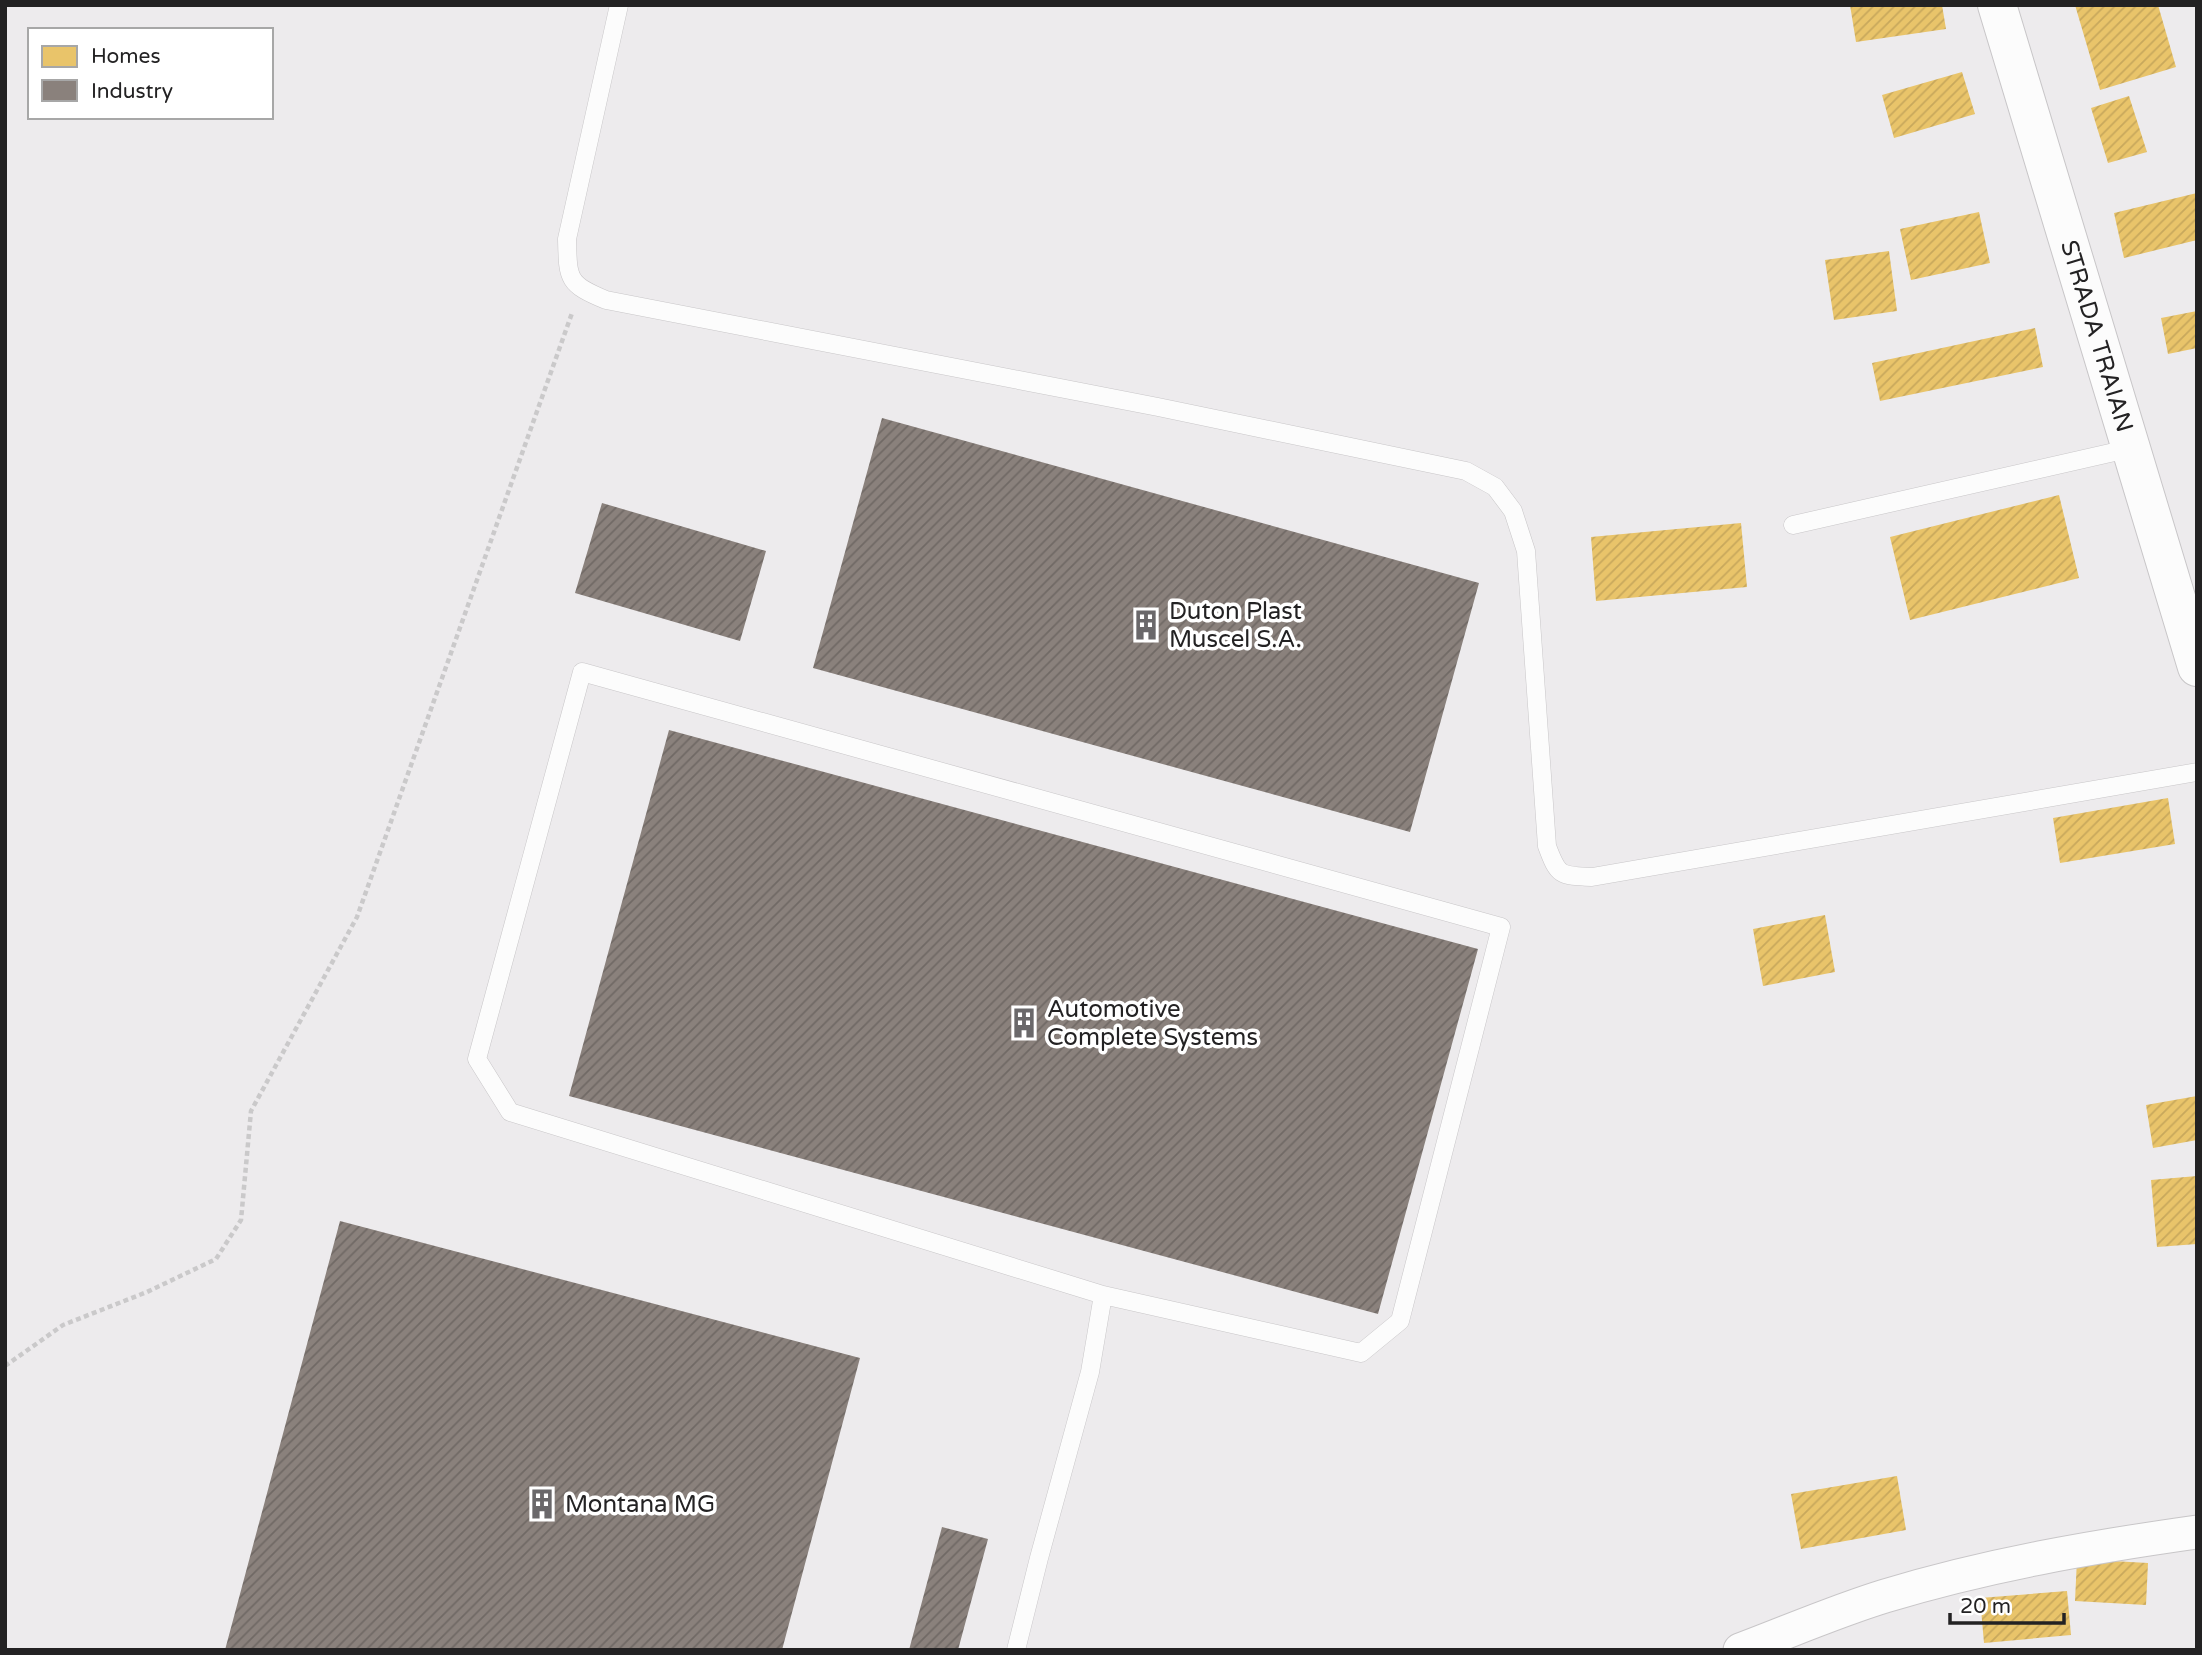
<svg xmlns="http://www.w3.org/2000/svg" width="2202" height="1655" font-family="'Varela Round',sans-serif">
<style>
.homes{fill:url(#homes-hatch)}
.industry{fill:url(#industry-hatch)}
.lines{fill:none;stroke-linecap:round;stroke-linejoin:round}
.lane-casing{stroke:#c8c6c8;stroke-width:19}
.street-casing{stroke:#c8c6c8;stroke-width:35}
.primary-casing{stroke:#c8c6c8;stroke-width:40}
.path{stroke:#cac9ca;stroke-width:4.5;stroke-dasharray:5 3.5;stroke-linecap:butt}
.lane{stroke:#fcfcfc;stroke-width:18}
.street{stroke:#fcfcfc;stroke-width:33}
.primary{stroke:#fcfcfc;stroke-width:38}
.labels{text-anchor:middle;stroke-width:7;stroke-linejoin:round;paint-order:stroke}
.street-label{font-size:24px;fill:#232223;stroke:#fff}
.poi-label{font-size:24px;fill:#232223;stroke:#fff;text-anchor:start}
</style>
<defs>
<pattern id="homes-hatch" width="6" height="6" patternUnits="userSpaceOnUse" patternTransform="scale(1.75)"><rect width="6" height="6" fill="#e9c46a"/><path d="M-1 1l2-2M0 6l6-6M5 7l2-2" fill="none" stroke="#c8a85c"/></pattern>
<pattern id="industry-hatch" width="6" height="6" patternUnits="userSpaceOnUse" patternTransform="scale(1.75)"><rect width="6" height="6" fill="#8a817c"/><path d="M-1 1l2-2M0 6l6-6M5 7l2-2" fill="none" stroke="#706965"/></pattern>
</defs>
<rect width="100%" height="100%" fill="#edebed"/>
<path class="homes" d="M1850,5h92l4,24 -90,13z
M2075,5h83l18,62 -76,23z
M1962,72l13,42 -81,24 -12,-43z
M2129,96l18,56 -39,11 -17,-55z
M2197,193v47l-73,18 -10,-45z
M1979,212l11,51 -79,17 -11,-51z
M1889,251l8,60 -63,9 -9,-60z
M2197,311v37l-29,6 -7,-36z
M2035,328l8,39 -163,34 -8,-38z
M2059,495l20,83 -169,42 -20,-83z
M1741,523l6,64 -151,14 -5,-64z
M2168,798l7,46 -115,19 -7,-45z
M1825,915l10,57 -72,14 -10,-57z
M2197,1096v44l-44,8 -7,-43z
M2197,1176v68l-40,3 -6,-67z
M1897,1476l9,54 -105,19 -10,-55z
M2077,1559l71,4 -2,42 -71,-4z
M2067,1591l4,44 -87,8 -4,-45z"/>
<path class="industry" d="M882,418l597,165 -69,249 -597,-164z
M602,503l164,48 -26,90 -165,-48z
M669,730l809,219 -100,365 -809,-218z
M340,1221l520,137 -78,292h-557z
M942,1527l46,12 -30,111h-49z"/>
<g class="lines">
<g class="lane-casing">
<path id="lane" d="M619,5l-52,234c1,40 0,45 39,61l552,107 308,64 29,16 18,24 13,40 21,295c11,30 13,30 45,31l605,-105
M1793,525l339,-77
M582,672l919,255 -101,394 -39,32 -258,-58 -593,-183 -33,-53z
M1016,1650l23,-92 51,-186 13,-77"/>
</g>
<g class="street-casing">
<path id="street" d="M1740,1650c48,-18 96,-39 145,-54 102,-31 206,-49 312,-64"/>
</g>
<g class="primary-casing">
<g id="primary">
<path id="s1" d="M1997,5l200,662"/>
</g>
</g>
<path class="path" d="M5,1366l58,-41 84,-33 69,-33 25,-39 10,-109 106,-194 215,-604"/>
<use href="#lane" class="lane"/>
<use href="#street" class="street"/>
<use href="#primary" class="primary"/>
</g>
<defs>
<g id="building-bare" transform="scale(2.415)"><path d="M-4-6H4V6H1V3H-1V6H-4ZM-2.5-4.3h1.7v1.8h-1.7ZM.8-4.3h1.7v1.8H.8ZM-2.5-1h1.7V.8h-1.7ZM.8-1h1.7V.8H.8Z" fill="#6a686a" stroke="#fff" stroke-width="2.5" paint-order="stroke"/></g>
</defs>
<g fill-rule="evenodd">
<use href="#building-bare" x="1146" y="625"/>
<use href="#building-bare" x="1024" y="1023"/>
<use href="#building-bare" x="542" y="1504"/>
</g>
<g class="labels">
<g class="street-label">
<text dy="8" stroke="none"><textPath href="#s1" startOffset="346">STRADA TRAIAN</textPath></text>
</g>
<g class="poi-label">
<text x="1169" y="619">Duton Plast<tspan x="1169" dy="28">Muscel S.A.</tspan></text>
<text x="1047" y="1017">Automotive<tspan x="1047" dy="28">Complete Systems</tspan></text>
<text x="565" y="1512">Montana MG</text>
</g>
</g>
<rect width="2202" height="1655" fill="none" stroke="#232223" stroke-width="14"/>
<rect x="28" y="28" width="245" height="91" fill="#ffffff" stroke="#a7a7a7" stroke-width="2"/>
<rect x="42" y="46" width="35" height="21" fill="#e9c46a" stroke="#a7a7a7" stroke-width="2"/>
<text x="91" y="63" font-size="21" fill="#232223">Homes</text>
<rect x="42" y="80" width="35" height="21" fill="#8a817c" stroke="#a7a7a7" stroke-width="2"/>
<text x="91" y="98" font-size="21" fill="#232223">Industry</text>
<path d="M1950 1613v10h114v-10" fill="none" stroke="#232223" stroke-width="3.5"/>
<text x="1960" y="1613" font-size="21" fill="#232223" stroke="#ffffff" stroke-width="5" paint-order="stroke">20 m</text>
</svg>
